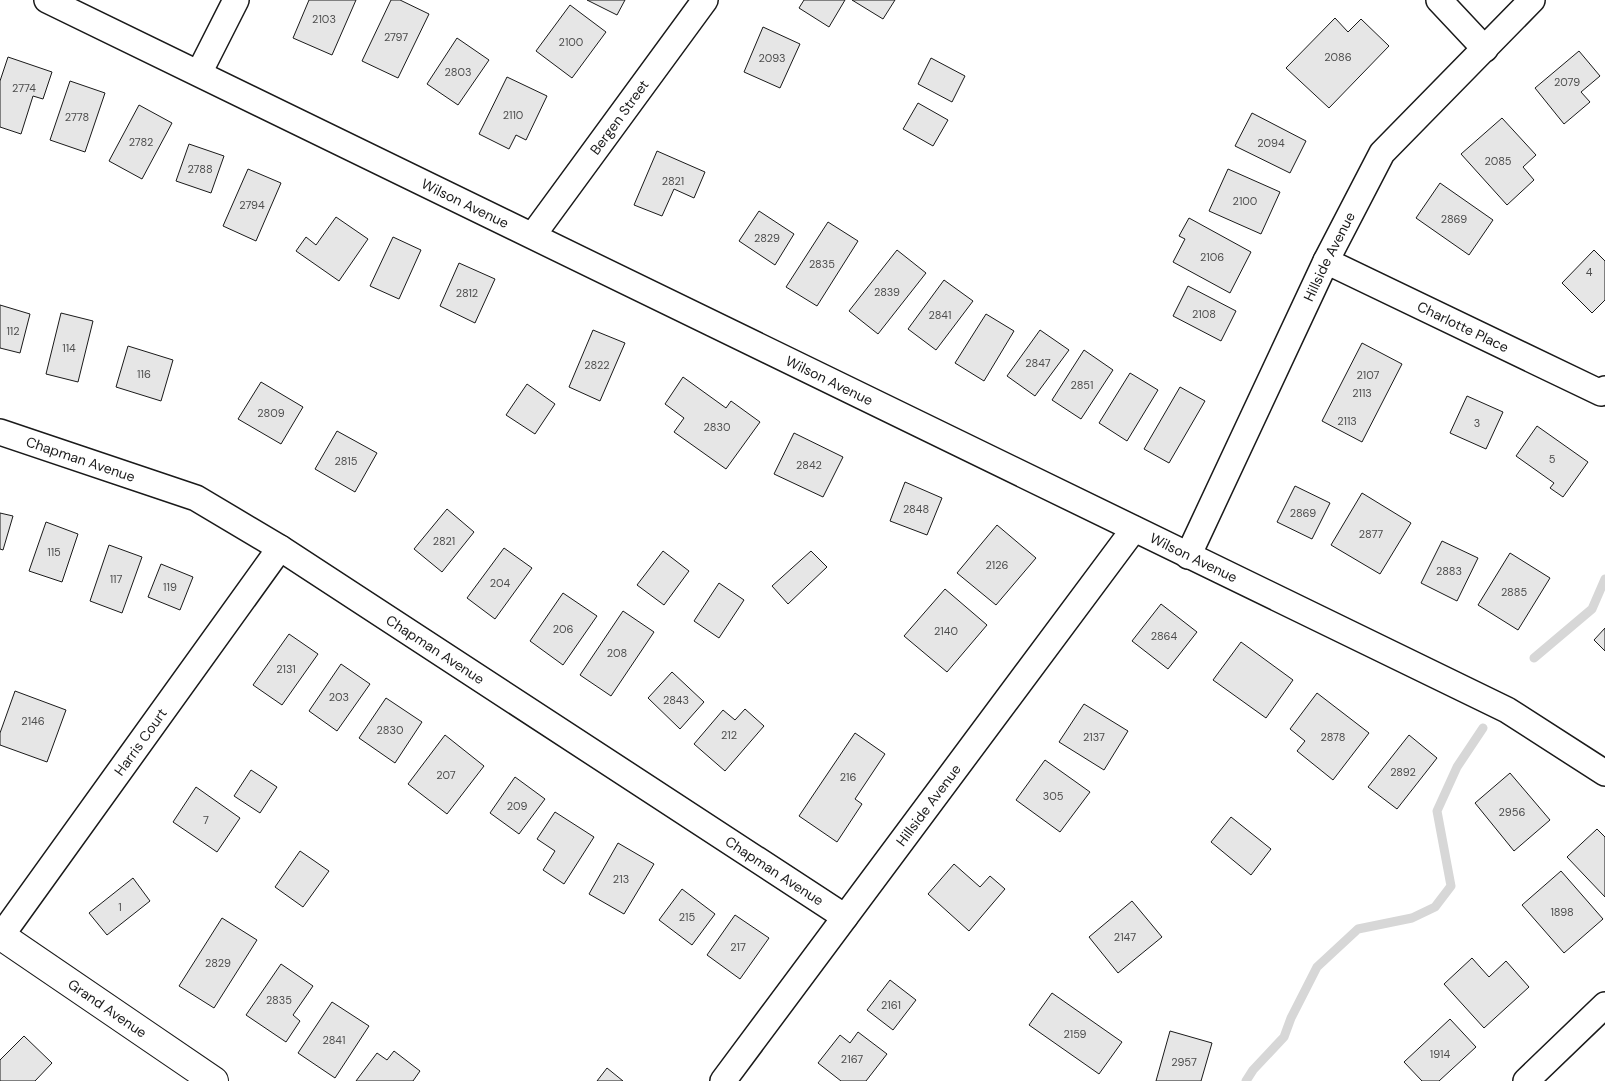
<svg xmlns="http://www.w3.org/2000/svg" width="1605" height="1081" font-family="'DM Sans',sans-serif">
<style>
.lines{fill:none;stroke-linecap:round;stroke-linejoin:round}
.stream{stroke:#d7d7d7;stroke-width:9}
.building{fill:#e6e6e6;stroke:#1a1a1a}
.street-casing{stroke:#1a1a1a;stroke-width:28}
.secondary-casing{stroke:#1a1a1a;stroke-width:30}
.street{stroke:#fff;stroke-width:25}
.secondary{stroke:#fff;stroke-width:28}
.labels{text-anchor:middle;stroke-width:4;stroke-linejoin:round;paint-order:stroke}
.number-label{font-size:11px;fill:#4d4d4d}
.street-label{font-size:14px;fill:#1a1a1a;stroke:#fff}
</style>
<rect width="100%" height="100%" fill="#fff"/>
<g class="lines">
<path class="stream" d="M1534,658l58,-49 13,-30
M1246,1081l7,-11 31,-33 7,-19 26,-51 41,-38 54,-11 23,-11 16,-21 -14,-75 20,-44 26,-39"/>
</g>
<path class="building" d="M309,0h47l-24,55 -39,-17z
M391,0h9l29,14 -31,64 -36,-17z
M587,0h38l-8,15z
M804,0h41l-16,27 -30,-19z
M852,0h43l-12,19z
M570,5l36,27 -34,46 -36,-27z
M1335,18l13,14 13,-13 28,27 -60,62 -43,-40z
M763,27l37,17 -20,44 -36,-16z
M457,38l32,22 -31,45 -31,-21z
M1579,51l21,25 -19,16 9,10 -26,22 -29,-36z
M8,57l44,15 -9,27 -10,-3 -12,38 -21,-7v-46z
M931,58l34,18 -13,26 -34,-18z
M507,77l40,19 -21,44 -10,-5 -7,14 -30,-15z
M70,81l35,12 -20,59 -35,-12z
M918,103l30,17 -15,26 -30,-17z
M139,105l33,18 -30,56 -33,-18z
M1252,113l54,28 -16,32 -55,-27z
M1502,118l34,37 -13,12 11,13 -27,25 -46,-51z
M189,144l35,12 -13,37 -35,-12z
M657,151l48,21 -11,26 -20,-9 -12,27 -28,-11z
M248,169l33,14 -25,58 -33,-15z
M1228,169l52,23 -19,42 -52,-23z
M1440,183l53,37 -24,35 -53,-37z
M759,211l35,23 -19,31 -36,-24z
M336,217l32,22 -29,42 -43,-30 10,-14 10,8z
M1189,218l62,34 -21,41 -57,-31 12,-23 -6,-3z
M828,222l30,19 -41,65 -31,-19z
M393,237l28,13 -22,49 -29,-13z
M897,250l29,23 -48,61 -29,-23z
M1594,250l11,11v39l-13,13 -30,-30z
M459,263l36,16 -20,44 -35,-17z
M944,280l29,21 -37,49 -28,-21z
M1188,286l48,25 -15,30 -48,-25z
M0,305l30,9 -10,39 -20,-5z
M61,313l32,8 -15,61 -32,-8z
M986,314l28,17 -30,50 -29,-18z
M593,330l32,13 -25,58 -31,-14z
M1040,330l29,20 -34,46 -28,-20z
M1362,343l40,21 -40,78 -40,-21z
M128,346l45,14 -12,41 -45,-14z
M1084,350l29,20 -32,49 -29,-19z
M1130,373l28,17 -31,51 -28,-18z
M683,377l43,31 5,-7 29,21 -34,47 -52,-37 10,-14 -19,-14z
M261,382l42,25 -22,37 -43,-25z
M527,384l28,20 -20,30 -29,-19z
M1180,387l25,14 -36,62 -25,-14z
M1467,396l36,16 -17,37 -36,-16z
M1537,426l51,36 -25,35 -13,-9 4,-5 -38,-27z
M337,431l40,22 -22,39 -40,-23z
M794,433l49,24 -20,40 -49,-23z
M905,482l37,16 -15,37 -37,-14z
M1295,486l35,17 -18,36 -35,-17z
M1362,493l49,30 -31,51 -49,-29z
M447,509l27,23 -32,40 -28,-23z
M0,513l13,3 -10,34 -3,-1z
M46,522l32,12 -16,48 -33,-11z
M997,525l39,33 -40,47 -39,-32z
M1442,541l36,17 -21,43 -36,-18z
M109,545l33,12 -20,56 -32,-12z
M504,548l28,20 -37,51 -28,-21z
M663,551l26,20 -25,34 -27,-20z
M811,551l16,16 -39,37 -16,-18z
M1510,553l40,25 -32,52 -40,-25z
M161,564l32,13 -13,33 -32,-13z
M719,583l25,17 -25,38 -25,-17z
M945,589l42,36 -40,47 -43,-36z
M563,593l34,23 -34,49 -33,-24z
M1161,604l36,28 -29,37 -36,-28z
M623,611l31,21 -43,64 -31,-21z
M1605,628v23l-11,-11z
M289,634l29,20 -36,51 -29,-20z
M1241,642l52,38 -27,38 -53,-38z
M341,664l29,20 -33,47 -28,-20z
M672,672l32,30 -24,27 -32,-31z
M15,691l51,19 -19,52 -47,-17v-12z
M1317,693l52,40 -36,47 -36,-29 8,-10 -15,-12z
M386,698l36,24 -27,41 -36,-25z
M1084,704l44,27 -24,39 -45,-28z
M745,709l19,17 -39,45 -31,-27 29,-34 12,10z
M855,733l30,21 -30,45 7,5 -25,38 -38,-26z
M445,735l39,31 -37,48 -39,-30z
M1409,735l28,23 -40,51 -29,-22z
M1045,760l45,32 -30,40 -44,-32z
M251,770l26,17 -17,26 -26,-17z
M1510,773l40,47 -36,31 -39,-48z
M515,777l30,22 -26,35 -29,-21z
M196,787l44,31 -23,34 -44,-30z
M555,812l39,25 -30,47 -21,-14 12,-19 -18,-12z
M1231,817l40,32 -20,26 -40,-33z
M1597,829l8,8v60l-38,-40z
M618,843l36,21 -30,50 -35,-20z
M300,851l29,20 -26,36 -28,-20z
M954,864l26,23 10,-11 15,13 -36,42 -41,-37z
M1561,871l42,48 -39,34 -42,-48z
M133,878l17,23 -43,34 -18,-22z
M682,889l33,25 -23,31 -33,-25z
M1132,901l30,36 -44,36 -29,-36z
M735,915l34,23 -29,41 -33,-24z
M222,918l35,22 -43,68 -35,-22z
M1472,958l17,19 17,-16 23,26 -45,41 -40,-44z
M281,964l32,22 -20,29 7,6 -14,21 -40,-27z
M890,980l26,20 -23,30 -26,-20z
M1052,993l70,49 -23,32 -70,-49z
M332,1002l37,24 -34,52 -37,-25z
M1450,1019l26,28 -37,34h-17l-18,-19z
M1170,1031l42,12 -11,38h-45z
M858,1032l29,22 -21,27h-25l-23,-18 22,-28 10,8z
M24,1036l28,27 -17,18h-35v-21z
M394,1051l26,20 -7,10h-57l21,-28 10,7z
M607,1068l16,13h-26z"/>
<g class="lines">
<g class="street-casing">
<g id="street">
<path id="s1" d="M47,0l1460,710 98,63"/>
<path d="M1439,0l46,49"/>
<path d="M199,73l37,-73"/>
<path id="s2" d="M533,235l172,-235"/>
<path id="s3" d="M1326,261l275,132 4,-4"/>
<path id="s4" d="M0,432l196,66 84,50 565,369"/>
<path id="s5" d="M1188,556l138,-295 56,-108 150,-153"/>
<path id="s6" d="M1,936l279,-388"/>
<path id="s7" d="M723,1081l411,-552"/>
<path d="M1526,1081l79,-76"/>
</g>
</g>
<g class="secondary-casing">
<g id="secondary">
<path id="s8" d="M0,935l214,146"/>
</g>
</g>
<use href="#street" class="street"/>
<use href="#secondary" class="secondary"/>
</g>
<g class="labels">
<g class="number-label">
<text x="324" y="23">2103</text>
<text x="396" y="41">2797</text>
<text x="571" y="46">2100</text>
<text x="1338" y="61">2086</text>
<text x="772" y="62">2093</text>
<text x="458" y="76">2803</text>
<text x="1567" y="86">2079</text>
<text x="24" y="92">2774</text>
<text x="513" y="119">2110</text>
<text x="77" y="121">2778</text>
<text x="141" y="146">2782</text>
<text x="1271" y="147">2094</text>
<text x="1498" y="165">2085</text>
<text x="200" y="173">2788</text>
<text x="673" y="185">2821</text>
<text x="1245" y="205">2100</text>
<text x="252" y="209">2794</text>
<text x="1454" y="223">2869</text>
<text x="767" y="242">2829</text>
<text x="1212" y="261">2106</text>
<text x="822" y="268">2835</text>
<text x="1589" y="276">4</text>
<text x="887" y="296">2839</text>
<text x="467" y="297">2812</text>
<text x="1204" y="318">2108</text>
<text x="940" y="319">2841</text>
<text x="13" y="335">112</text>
<text x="69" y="352">114</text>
<text x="1038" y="367">2847</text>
<text x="597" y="369">2822</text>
<text x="144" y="378">116</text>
<text x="1368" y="379">2107</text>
<text x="1082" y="389">2851</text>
<text x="1362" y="397">2113</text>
<text x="271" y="417">2809</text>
<text x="1347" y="425">2113</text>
<text x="1477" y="427">3</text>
<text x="717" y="431">2830</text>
<text x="1552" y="463">5</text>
<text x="346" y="465">2815</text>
<text x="809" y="469">2842</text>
<text x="916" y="513">2848</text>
<text x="1303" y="517">2869</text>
<text x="1371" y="538">2877</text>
<text x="444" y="545">2821</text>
<text x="54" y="556">115</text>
<text x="997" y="569">2126</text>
<text x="1449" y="575">2883</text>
<text x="116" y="583">117</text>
<text x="500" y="587">204</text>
<text x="170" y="591">119</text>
<text x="1514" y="596">2885</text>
<text x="563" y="633">206</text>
<text x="946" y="635">2140</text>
<text x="1164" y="640">2864</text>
<text x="617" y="657">208</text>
<text x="286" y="673">2131</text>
<text x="339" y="701">203</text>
<text x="676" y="704">2843</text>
<text x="33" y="725">2146</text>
<text x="390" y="734">2830</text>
<text x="729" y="739">212</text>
<text x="1094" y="741">2137</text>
<text x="1333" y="741">2878</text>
<text x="1403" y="776">2892</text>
<text x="446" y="779">207</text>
<text x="848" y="781">216</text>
<text x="1053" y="800">305</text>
<text x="517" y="810">209</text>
<text x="1512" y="816">2956</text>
<text x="206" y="824">7</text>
<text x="621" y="883">213</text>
<text x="120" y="911">1</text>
<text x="1562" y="916">1898</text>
<text x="687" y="921">215</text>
<text x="1125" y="941">2147</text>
<text x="738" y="951">217</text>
<text x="218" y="967">2829</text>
<text x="279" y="1004">2835</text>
<text x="891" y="1009">2161</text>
<text x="1075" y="1038">2159</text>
<text x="334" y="1044">2841</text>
<text x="1440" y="1058">1914</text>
<text x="852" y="1063">2167</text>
<text x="1184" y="1066">2957</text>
</g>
<g class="street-label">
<text dy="5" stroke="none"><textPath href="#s2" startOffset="146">Bergen Street</textPath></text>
<text dy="5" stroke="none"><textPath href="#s1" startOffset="465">Wilson Avenue</textPath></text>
<text dy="5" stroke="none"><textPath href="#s5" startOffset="331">Hillside Avenue</textPath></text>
<text dy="5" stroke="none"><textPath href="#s3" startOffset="152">Charlotte Place</textPath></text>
<text dy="5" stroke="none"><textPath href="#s1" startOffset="870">Wilson Avenue</textPath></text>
<text dy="5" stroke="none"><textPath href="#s4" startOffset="85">Chapman Avenue</textPath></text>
<text dy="5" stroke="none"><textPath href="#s1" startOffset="1275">Wilson Avenue</textPath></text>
<text dy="5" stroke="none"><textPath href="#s4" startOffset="490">Chapman Avenue</textPath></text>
<text dy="5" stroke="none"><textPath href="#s6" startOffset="239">Harris Court</textPath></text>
<text dy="5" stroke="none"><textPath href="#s7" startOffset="344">Hillside Avenue</textPath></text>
<text dy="5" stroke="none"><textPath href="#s4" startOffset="895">Chapman Avenue</textPath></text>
<text dy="5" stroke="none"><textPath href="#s8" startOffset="130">Grand Avenue</textPath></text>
</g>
</g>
</svg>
